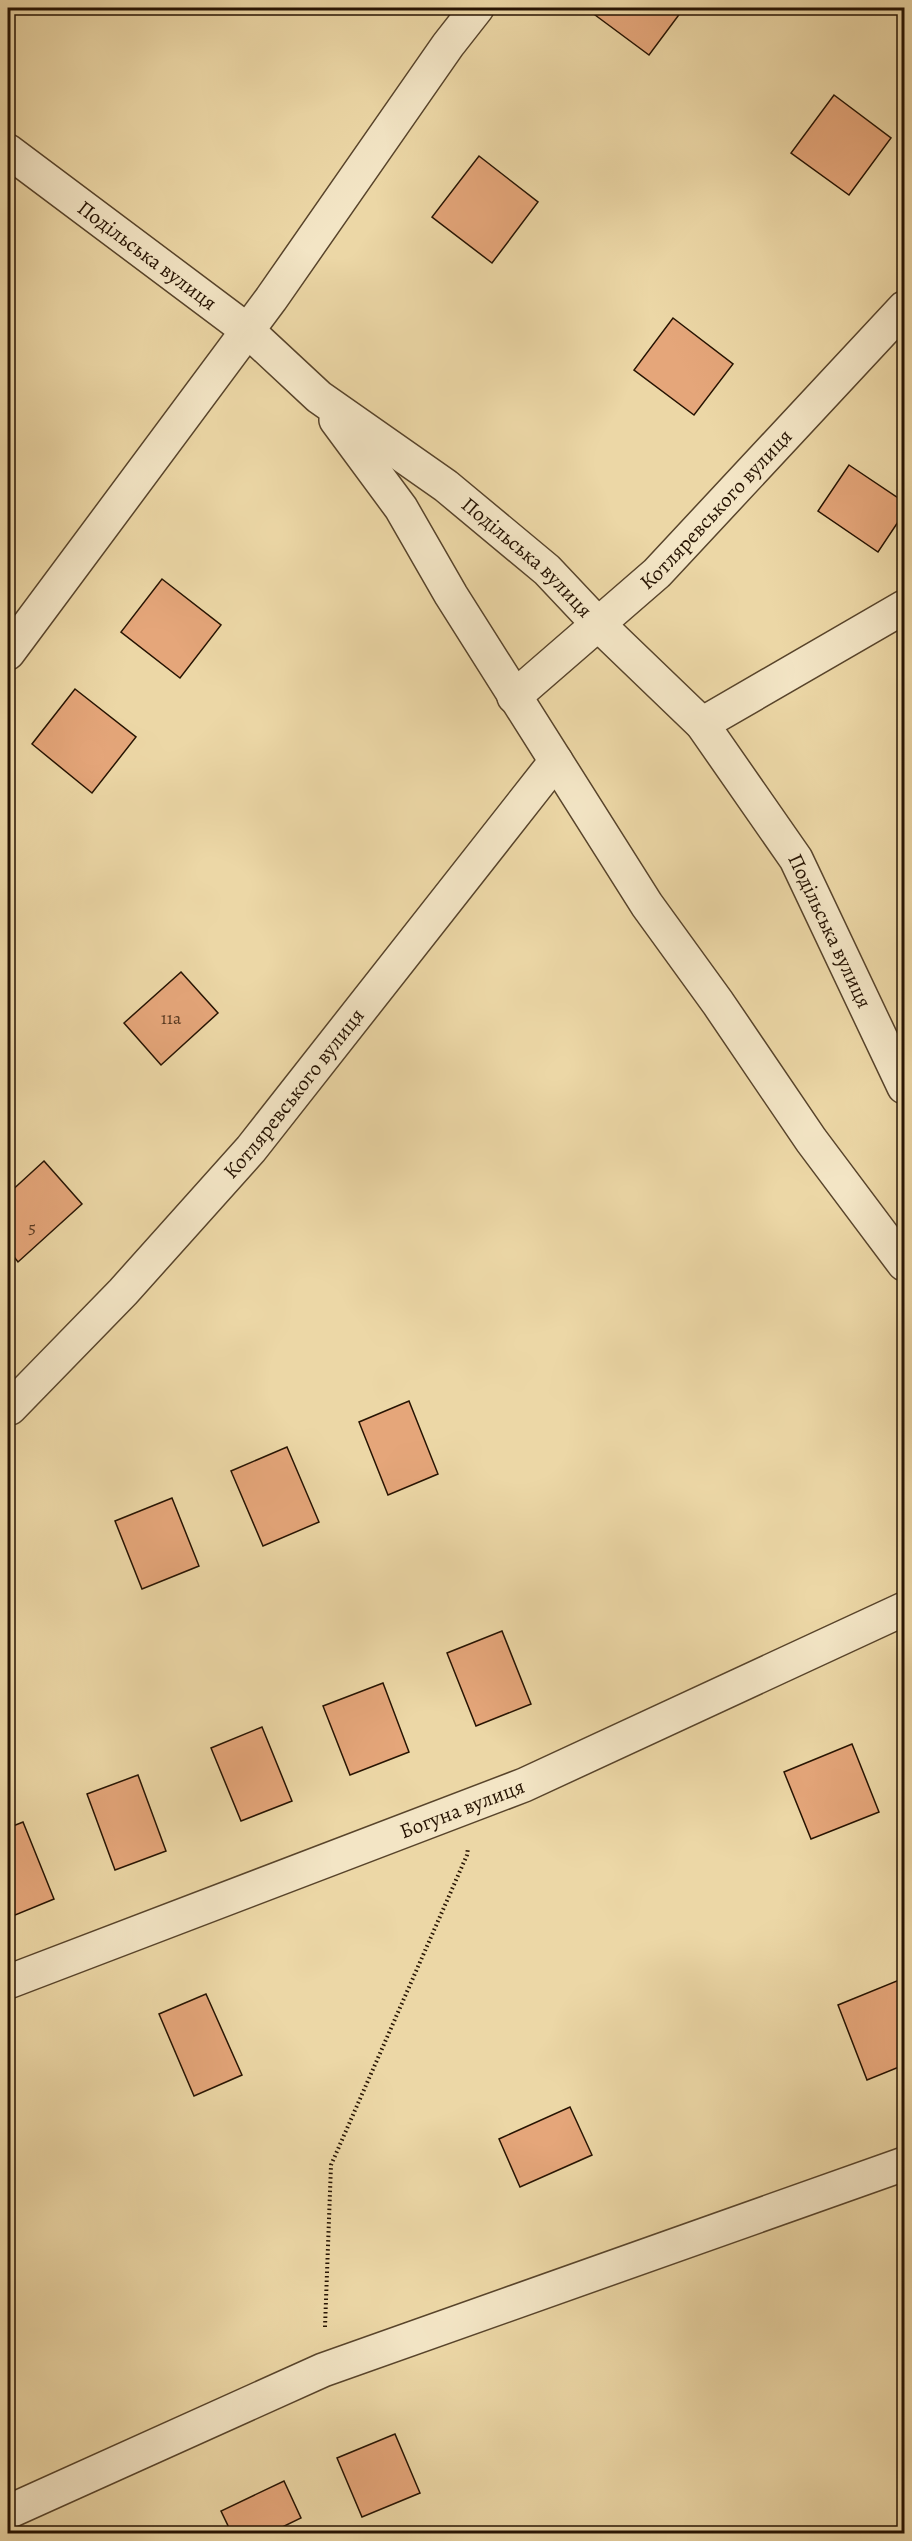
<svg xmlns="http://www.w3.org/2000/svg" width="912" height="2541" font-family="Alegreya,serif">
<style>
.building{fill:#e5a67a;stroke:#261302;stroke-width:1.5}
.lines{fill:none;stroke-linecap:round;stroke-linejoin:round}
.minor-casing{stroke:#58442b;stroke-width:36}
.path{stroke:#261302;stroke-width:4;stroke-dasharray:1.5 3;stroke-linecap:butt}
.minor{stroke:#f3e5c5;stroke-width:33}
.labels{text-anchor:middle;stroke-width:5;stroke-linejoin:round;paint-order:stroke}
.number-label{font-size:18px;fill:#563820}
.street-label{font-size:21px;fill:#261302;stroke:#f3e5c5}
</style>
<rect width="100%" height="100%" fill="#ecd7a6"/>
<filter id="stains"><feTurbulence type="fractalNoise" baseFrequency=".00333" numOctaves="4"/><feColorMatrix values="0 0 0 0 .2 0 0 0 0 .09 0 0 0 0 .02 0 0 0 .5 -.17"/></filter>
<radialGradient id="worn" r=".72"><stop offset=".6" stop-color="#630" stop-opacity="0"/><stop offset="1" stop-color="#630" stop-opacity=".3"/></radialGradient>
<path class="building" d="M595,8h89l-35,47 -58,-43z
M834,95l57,43 -42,57 -58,-42z
M479,156l59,46 -46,61 -60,-46z
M673,318l60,46 -39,51 -60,-45z
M849,465l55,37v11l-26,39 -60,-41z
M162,579l59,46 -41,53 -59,-46z
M75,689l61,48 -44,56 -60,-49z
M181,972l37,41 -57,52 -37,-42z
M44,1161l38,43 -64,58 -10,-13v-55z
M409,1401l29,73 -50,21 -29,-73z
M287,1447l32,75 -56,24 -32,-75z
M172,1498l27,68 -57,23 -27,-68z
M502,1631l29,73 -55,22 -29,-73z
M383,1683l26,69 -59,23 -27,-69z
M262,1727l30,74 -51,20 -30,-73z
M852,1744l27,68 -68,27 -27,-67z
M138,1775l28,76 -51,19 -28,-76z
M23,1822l31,77 -46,19v-90z
M904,1978v87l-37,15 -29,-75z
M206,1994l36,81 -48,21 -35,-82z
M570,2107l22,48 -72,32 -21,-48z
M395,2434l25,59 -58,24 -25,-59z
M284,2481l17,37 -33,16h-36l-11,-23z"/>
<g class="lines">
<g class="minor-casing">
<g id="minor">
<path id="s1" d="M8,151l239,179 72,67 127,89 101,84 50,53 105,101 94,135 108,228"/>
<path d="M336,420l65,88 50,87 196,310 71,98 93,137 93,124"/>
<path d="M8,653l263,-354 177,-254 29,-37"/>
<path id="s2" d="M514,697l143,-124 247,-265"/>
<path d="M702,724l202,-117"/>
<path id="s3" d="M10,1408l113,-116 128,-143 305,-388"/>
<path id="s4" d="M8,1982l516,-197 380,-176"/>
<path d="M8,2512l315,-142 581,-206"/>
</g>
</g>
<path class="path" d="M325,2327l6,-162 136,-310 1,-7"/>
<use href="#minor" class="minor"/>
</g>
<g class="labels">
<g class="number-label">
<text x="171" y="1024">11а</text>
<text x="32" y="1233">5</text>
</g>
<g class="street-label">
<text dy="7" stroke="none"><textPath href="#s1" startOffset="174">Подільська вулиця</textPath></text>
<text dy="7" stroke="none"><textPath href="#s2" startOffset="276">Котляревського вулиця</textPath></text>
<text dy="7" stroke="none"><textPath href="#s1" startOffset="660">Подільська вулиця</textPath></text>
<text dy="7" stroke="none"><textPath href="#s1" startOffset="1146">Подільська вулиця</textPath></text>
<text dy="7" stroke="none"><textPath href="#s3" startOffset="424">Котляревського вулиця</textPath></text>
<text dy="7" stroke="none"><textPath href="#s4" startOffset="486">Богуна вулиця</textPath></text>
</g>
</g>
<rect width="912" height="2541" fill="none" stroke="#ecd7a6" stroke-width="30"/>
<rect x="9" y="9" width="894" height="2523" fill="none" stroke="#261302" stroke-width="3"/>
<rect x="15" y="15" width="882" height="2511" fill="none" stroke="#261302" stroke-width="1.5"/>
<rect width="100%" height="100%" filter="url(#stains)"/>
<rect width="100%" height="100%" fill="url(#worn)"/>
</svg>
